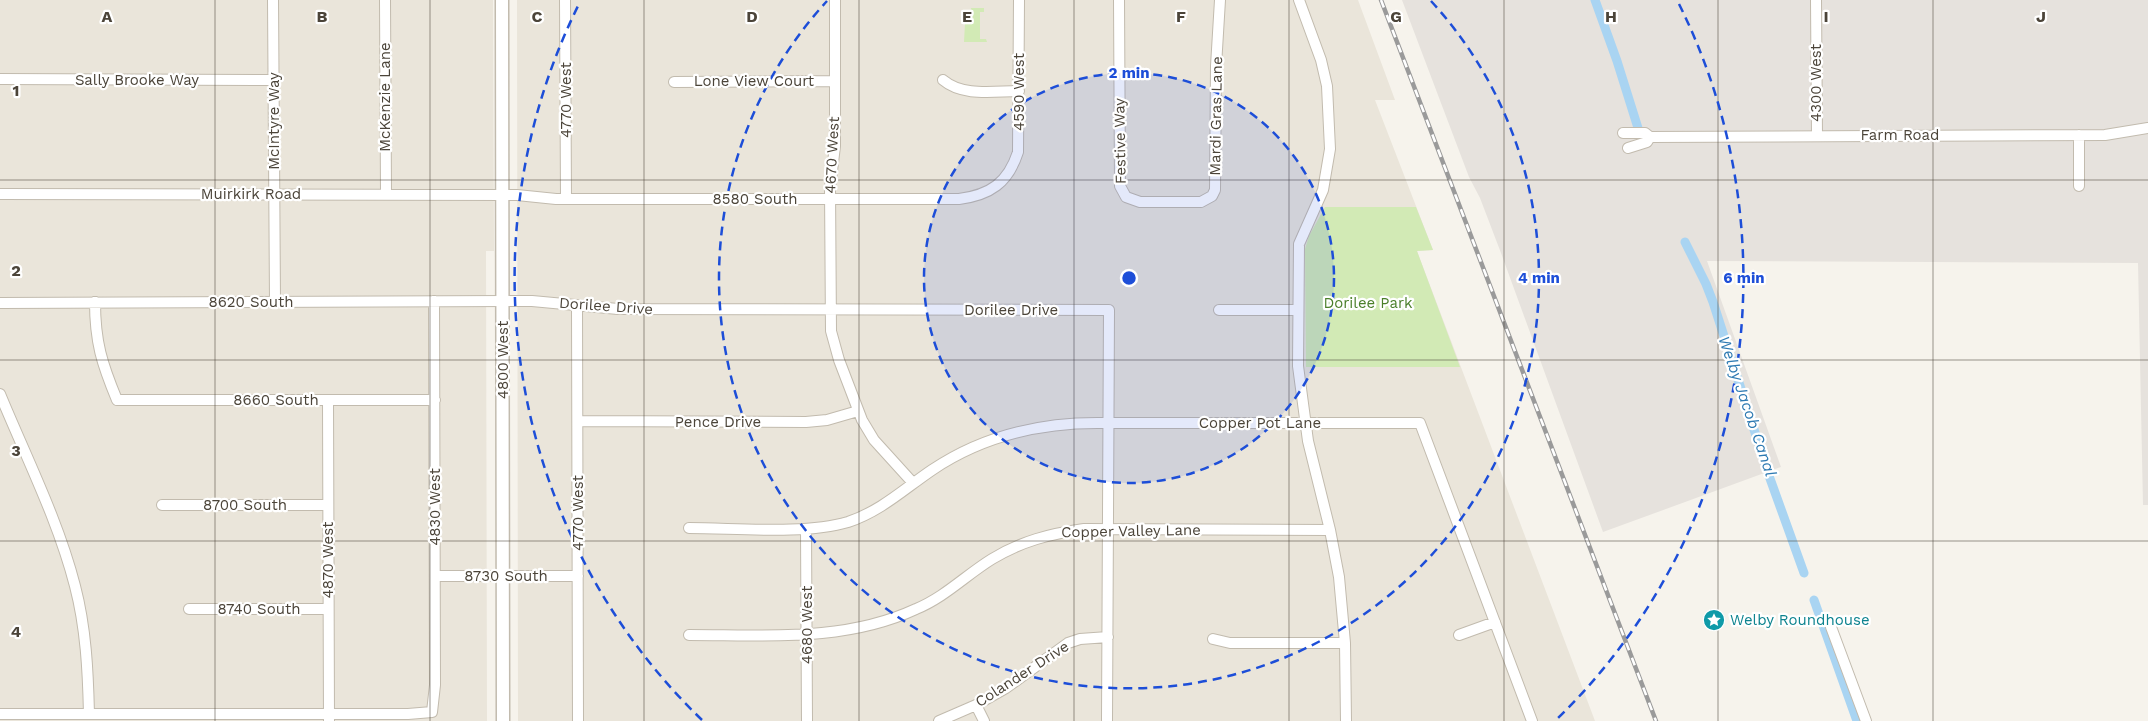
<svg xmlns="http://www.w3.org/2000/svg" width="2148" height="721" font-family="'Work Sans',sans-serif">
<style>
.residential{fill:#eae5da}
.industrial{fill:#e6e2dd}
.green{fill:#d2eab5}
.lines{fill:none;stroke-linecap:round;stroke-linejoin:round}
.canal{stroke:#a9d4f2;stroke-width:9}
.minor-casing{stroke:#c2bbae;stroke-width:12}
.tertiary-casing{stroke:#c2bbae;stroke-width:15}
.minor{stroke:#fff;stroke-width:10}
.tertiary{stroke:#fff;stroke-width:12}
.rail-casing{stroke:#9a9a9a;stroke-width:4.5}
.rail{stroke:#fff;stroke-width:2.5;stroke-dasharray:8;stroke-linecap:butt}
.grid{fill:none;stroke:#4b4439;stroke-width:1;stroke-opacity:0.55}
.ring{fill:none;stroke:#1d4ed8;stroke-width:2.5;stroke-dasharray:9 6}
.labels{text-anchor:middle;stroke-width:4.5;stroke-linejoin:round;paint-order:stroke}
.street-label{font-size:15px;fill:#4b4439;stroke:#fff}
.park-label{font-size:15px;fill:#4a7f2a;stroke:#fff}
.culture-label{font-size:15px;fill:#0d838f;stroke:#fff;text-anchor:start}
.water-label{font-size:16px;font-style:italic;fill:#2e7ab2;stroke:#fff}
.grid-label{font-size:16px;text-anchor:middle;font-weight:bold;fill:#4b4439;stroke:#fff;stroke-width:4.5;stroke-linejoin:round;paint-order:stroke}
.centre{fill:#1d4ed8;stroke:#fff;stroke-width:2.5}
.ring-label{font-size:15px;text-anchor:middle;font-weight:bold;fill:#1d4ed8;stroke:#fff;stroke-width:4.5;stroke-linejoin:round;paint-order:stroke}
</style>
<rect width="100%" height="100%" fill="#f6f3ec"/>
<path class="residential" d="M0,0h493l1,251h-8l1,470h-487z
M517,0h841l37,100h-20l58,150 -16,1 178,470h-1077z"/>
<path class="industrial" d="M1402,0h746v505h-5l-5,-242 -431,-2 74,206 -178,65 -102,-279 -21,-55 -11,-21z"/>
<path class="green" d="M971,8h13v4h-4v27h6l1,3h-23l1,-19 5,-1z
M1325,207h91l17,43 -16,1 43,116h-154l-1,-118 4,-13z"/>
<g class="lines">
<path class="canal" d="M1595,0l22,61 21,67
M1685,242l21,42 7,18 55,171 36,100
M1814,600l43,121"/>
<g class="minor-casing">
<path id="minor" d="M273,0l2,302
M385,0l1,194
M565,0l1,199
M835,0v146l-5,42 1,143 8,29 23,60 12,20 39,43
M1119,0l1,186 6,11 14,5h61l11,-6 3,-6 1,-124 4,-66
M1299,0l22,60 6,26 3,63 -7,41 -24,54 -1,122 10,75 22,89 9,47 6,66 1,78
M1816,0l1,136
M0,79l274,1
M943,80c20,17 51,11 76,11
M674,82l161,-1
M1623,133h22l5,4 -3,5 -19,6
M1650,137l455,-2 43,-7
M2079,186v-51
M0,194l517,1 39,4h403c31,-4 49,-16 59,-47l1,-152
M95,302c0,40 7,62 22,98h318
M0,303l532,-2 86,8 491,1 -2,411
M577,305l1,416
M1219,310h79
M0,394c26,63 58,126 75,192 11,42 13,85 14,128
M328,400l1,321
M578,421l228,1 21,-2 31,-9
M162,505h166
M689,528c47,0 115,7 159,-6 33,-11 56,-33 84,-52 49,-33 105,-47 165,-47h323l112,298
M806,529l1,192
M435,576h143
M189,609h139
M1831,627l35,94
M689,635c77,0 156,7 227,-26 29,-12 50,-34 76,-50 30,-18 57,-25 92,-30l246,1
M1459,635l36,-13
M1213,639l17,4h115
M976,705l8,16
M0,714h408l24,-2 3,-27 -1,-384
M939,721l37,-16 30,-17 62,-45 12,-4 28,-2"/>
</g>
<g class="tertiary-casing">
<path id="tertiary" d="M502,0l1,721"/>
</g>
<use href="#minor" class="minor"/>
<use href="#tertiary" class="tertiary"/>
<g class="rail-casing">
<path id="rail" d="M1381,0l275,721"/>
</g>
<use href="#rail" class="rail"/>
</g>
<path class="grid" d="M215,0v721M430,0v721M644,0v721M859,0v721M1074,0v721M1289,0v721M1504,0v721M1718,0v721M1933,0v721M0,180h2148M0,360h2148M0,541h2148"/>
<circle cx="1129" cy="278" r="205" fill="#1d4ed8" fill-opacity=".12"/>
<g class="ring">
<circle cx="1129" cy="278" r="205"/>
<path d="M1431 1A410 410 0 1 1 827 1"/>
<path d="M702 720A615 615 0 0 1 579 4M1679 4A615 615 0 0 1 1556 720"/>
</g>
<defs>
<g id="sight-disc" transform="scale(1.125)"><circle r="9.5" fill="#0f9aa8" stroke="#fff"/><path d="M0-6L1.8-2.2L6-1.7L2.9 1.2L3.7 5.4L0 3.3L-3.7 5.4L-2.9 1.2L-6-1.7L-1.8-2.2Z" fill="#fff"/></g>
</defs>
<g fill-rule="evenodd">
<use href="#sight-disc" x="1714" y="620"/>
</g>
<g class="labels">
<g class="street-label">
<text x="137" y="85">Sally Brooke Way</text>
<text x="754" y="86">Lone View Court</text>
<text transform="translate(1816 83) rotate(-90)" y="5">4300 West</text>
<text transform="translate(1019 92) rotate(-90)" y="5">4590 West</text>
<text transform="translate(385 97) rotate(-90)" y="5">McKenzie Lane</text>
<text transform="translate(566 100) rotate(-90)" y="5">4770 West</text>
<text transform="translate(1216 116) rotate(-89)" y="5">Mardi Gras Lane</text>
<text transform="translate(274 121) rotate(-90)" y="5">McIntyre Way</text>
<text x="1900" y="140">Farm Road</text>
<text transform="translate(1120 141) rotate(-91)" y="5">Festive Way</text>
<text transform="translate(832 155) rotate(-87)" y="5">4670 West</text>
<text x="251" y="199">Muirkirk Road</text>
<text x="755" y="204">8580 South</text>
<text x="251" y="307">8620 South</text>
<text transform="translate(606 306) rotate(4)" y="5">Dorilee Drive</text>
<text x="1011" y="315">Dorilee Drive</text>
<text transform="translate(503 360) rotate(-90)" y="5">4800 West</text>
<text x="276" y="405">8660 South</text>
<text x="718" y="427">Pence Drive</text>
<text x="1260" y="428">Copper Pot Lane</text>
<text x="245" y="510">8700 South</text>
<text transform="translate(435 507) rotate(-90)" y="5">4830 West</text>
<text transform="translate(578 513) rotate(-90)" y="5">4770 West</text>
<text transform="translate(1131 531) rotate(-1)" y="5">Copper Valley Lane</text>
<text transform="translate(328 560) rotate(-90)" y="5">4870 West</text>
<text x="506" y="581">8730 South</text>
<text x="259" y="614">8740 South</text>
<text transform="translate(807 625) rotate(-90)" y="5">4680 West</text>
<text transform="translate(1022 674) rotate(-33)" y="5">Colander Drive</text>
</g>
<g class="park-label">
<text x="1368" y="308">Dorilee Park</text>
</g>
<g class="culture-label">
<text x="1730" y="625">Welby Roundhouse</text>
</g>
<g class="water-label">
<text transform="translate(1748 406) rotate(71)" y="6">Welby Jacob Canal</text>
</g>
</g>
<g class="grid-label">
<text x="107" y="22">A</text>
<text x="322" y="22">B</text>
<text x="537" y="22">C</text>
<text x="752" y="22">D</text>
<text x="967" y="22">E</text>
<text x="1181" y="22">F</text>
<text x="1396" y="22">G</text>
<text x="1611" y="22">H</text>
<text x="1826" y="22">I</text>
<text x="2041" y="22">J</text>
<text x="16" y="96">1</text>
<text x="16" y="276">2</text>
<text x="16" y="456">3</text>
<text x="16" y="637">4</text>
</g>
<circle cx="1129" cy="278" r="8" class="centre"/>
<g class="ring-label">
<text x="1129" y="78">2 min</text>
<text x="1539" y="283">4 min</text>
<text x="1744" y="283">6 min</text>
</g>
</svg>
